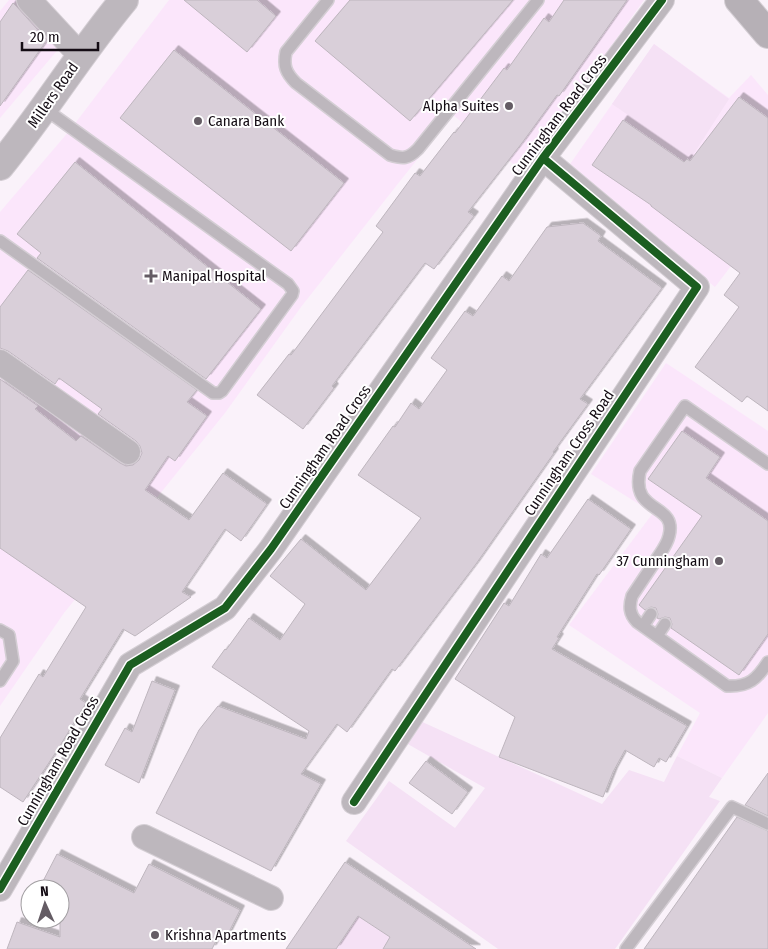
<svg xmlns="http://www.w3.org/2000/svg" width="768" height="949" font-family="'Fira Sans Condensed',sans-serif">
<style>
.built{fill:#fbe6fb}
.green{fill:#f5e1f5}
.building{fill:#d9cfd9;stroke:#beb6be;filter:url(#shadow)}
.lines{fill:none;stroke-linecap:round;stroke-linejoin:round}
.service-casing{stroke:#d4ced4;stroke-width:14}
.minor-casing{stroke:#d4ced4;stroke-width:26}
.tertiary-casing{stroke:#d4ced4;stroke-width:30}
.primary-casing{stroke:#d4ced4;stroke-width:30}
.service{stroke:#bdb7bd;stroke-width:11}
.minor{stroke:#bdb7bd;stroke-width:24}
.tertiary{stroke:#bdb7bd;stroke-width:28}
.primary{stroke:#b6b0b6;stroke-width:28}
.cycleway-casing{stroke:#fff;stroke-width:11}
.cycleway{stroke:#1b5e20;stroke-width:8}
.poi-dot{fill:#645c64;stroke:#fff;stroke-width:2}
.labels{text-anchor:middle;stroke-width:4;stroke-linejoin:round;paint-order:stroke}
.street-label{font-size:15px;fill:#140c14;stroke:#fff}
.poi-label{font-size:15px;fill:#140c14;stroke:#fff;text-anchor:start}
</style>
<defs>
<filter id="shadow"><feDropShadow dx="4.5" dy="-4.5" stdDeviation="0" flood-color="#0004"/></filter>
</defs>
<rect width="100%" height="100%" fill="#faf2fa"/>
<path class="built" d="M9,0h34l29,33 -72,85v-107z
M169,0h475l-122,171 -69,-56 -49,61 -103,131 -76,106 -161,200 -64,93v-494l70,-82z
M654,44l75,54 22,-23 17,20v172l-24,-18 -29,38 -147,-120z
M666,363l102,68v282l-46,65 -45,-22 23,-43 -131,-88 84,-112 -62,-39z"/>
<path class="green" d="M654,44l75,55 -38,59 -79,-54z
M418,720l184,84 27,-34 35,12 13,-26 45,22 -13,19 11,4 -105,148h-117l-152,-108 43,-60 66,47 30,-40 -79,-45z
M358,916l32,21 -7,12h-47z"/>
<path class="building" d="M184,0h73l19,16 -29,36z
M350,0h163l-103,121 -95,-80z
M564,0h63l-68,96 -2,-1 -35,48 -54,69 6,4 -40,53 -9,-6 -93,123 2,2 -31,41 -46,-34 32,-41 2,1 92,-123 -7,-6 39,-53 5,3 34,-44 1,1 49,-65 3,2 37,-52 5,4z
M13,3l4,4 30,33 -47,66v-84z
M174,50l170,133 -53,68 -171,-133z
M739,97l29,21v293l-21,-15 -5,6 -47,-35 44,-60 -15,-12 16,-22 -89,-67v-1l-59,-40 31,-45 61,42 3,-3 3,2z
M75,162l186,147 -55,70 -169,-121 4,-5 -24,-19z
M583,223l18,13 -3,5 64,47 -82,111 8,5 -35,48 1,1 -78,111 -81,107 -3,-2 -45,63 -10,-8 -36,50 20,10 -50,87 -115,-58 43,-83 19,-24 88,33 3,-8 -97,-64 13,-18 1,1 23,-32 31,22 25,-36 -35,-28 31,-37 65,51 55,-72 -63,-43 35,-49 2,1 16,-24 8,6 28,-39 -16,-12 34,-47 8,5 29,-40 7,5 38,-54z
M28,270l169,120 -10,12 20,14 -32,45 -7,-5 -23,34 44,30 34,-47 44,31 -26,37 -16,-12 -43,63 9,5 -56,39 -12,-7 -43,70 6,4 -28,46 -35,53 -23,-15v-49l39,-64 4,3 43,-70 -86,-59v-169l38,27 -3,3 41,32 5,-5 39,27 6,3 7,-1 6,-5 3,-7 -2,-7 -4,-5 -38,-27 4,-5 -43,-31 -4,6 -47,-33 -8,-3v-41z
M682,431l38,26 -14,21 62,43v113l-29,41 -68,-47 1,-4 -2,-6 -5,-1 -6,2 -2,-1 1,-4 -2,-6 -5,-1 -6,3 -6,-5 63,-89 -54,-37z
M588,499l43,30 -32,46 -2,-1 -40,63 2,1 -7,11 135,77 -21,36 -7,-4 -5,9 -29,-17 -12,22 -10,25 -104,-40 16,-40 -60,-38 49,-76 5,3 32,-52 6,4z
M152,681l23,9 -36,93 -34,-18 20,-37 7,4z
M426,761l42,31 -16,22 -43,-31z
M768,773v43l-23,-11z
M737,817l31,14v118h-124z
M57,854l77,39 15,-29 91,46 -16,32 -7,-3 -5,10h-205l10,-27 43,15v-48h-21z
M345,862l131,87h-93l7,-12 -32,-21 -22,33h-50z"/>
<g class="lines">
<g class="service-casing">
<path id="service" d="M328,0l-42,52c-3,14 0,21 10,31l94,72c13,4 18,4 28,-6l120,-149
M0,241l213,152h6l3,-2 70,-96 1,-4 -5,-7 -243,-175
M768,464l-83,-58 -45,65c-10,44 38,31 29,65 -2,9 -8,16 -13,24 -8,12 -16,24 -24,36 -3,10 -3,18 5,26l90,64c22,1 30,-7 41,-24
M643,626l8,-12
M0,630l9,5 4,26 -13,20
M657,636l8,-12
M626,949l106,-142 36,17"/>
</g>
<g class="minor-casing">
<path id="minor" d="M29,0l52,56
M0,362l128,90
M354,802l343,-515 -154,-129
M144,837l127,61
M0,889l130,-224 95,-57 46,-59 272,-391 119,-158"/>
</g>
<g class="tertiary-casing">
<path id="tertiary" d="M0,166c44,-54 80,-113 124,-166"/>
</g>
<g class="primary-casing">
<path id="primary" d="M739,0l29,34"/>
</g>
<use href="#service" class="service"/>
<use href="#minor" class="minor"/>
<use href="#tertiary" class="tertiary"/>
<use href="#primary" class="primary"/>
<g class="cycleway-casing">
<path id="cycleway" d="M354,802l343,-515 -154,-129
M0,889l130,-224 95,-57 46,-59 272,-391 119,-158"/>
</g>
<use href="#cycleway" class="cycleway"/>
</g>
<g class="poi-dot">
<circle cx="509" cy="106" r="5"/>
<circle cx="198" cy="121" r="5"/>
<path d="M148.5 268.5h5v5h5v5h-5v5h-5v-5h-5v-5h5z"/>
<circle cx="719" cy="561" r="5"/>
<circle cx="155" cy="935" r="5"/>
</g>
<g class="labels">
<g class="street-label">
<text transform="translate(53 95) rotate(-55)" y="5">Millers Road</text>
<text transform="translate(559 115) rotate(-53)" y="5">Cunningham Road Cross</text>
<text transform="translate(325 447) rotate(-55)" y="5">Cunningham Road Cross</text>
<text transform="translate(569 453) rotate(-56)" y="5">Cunningham Cross Road</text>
<text transform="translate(58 761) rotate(-60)" y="5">Cunningham Road Cross</text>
</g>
<g class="poi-label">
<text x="499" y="111" text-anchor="end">Alpha Suites</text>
<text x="208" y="126">Canara Bank</text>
<text x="162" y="281">Manipal Hospital</text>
<text x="709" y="566" text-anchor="end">37 Cunningham</text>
<text x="165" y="940">Krishna Apartments</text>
</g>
</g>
<g transform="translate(45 904) rotate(357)"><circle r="24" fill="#ffffff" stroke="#a19ea1"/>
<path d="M0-4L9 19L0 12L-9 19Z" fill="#645c64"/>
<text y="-8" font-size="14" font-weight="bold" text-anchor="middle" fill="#140c14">N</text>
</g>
<path d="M22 42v8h76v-8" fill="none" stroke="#140c14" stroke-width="2.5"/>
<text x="30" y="42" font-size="15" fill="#140c14" stroke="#ffffff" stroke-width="4" paint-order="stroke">20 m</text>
</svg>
